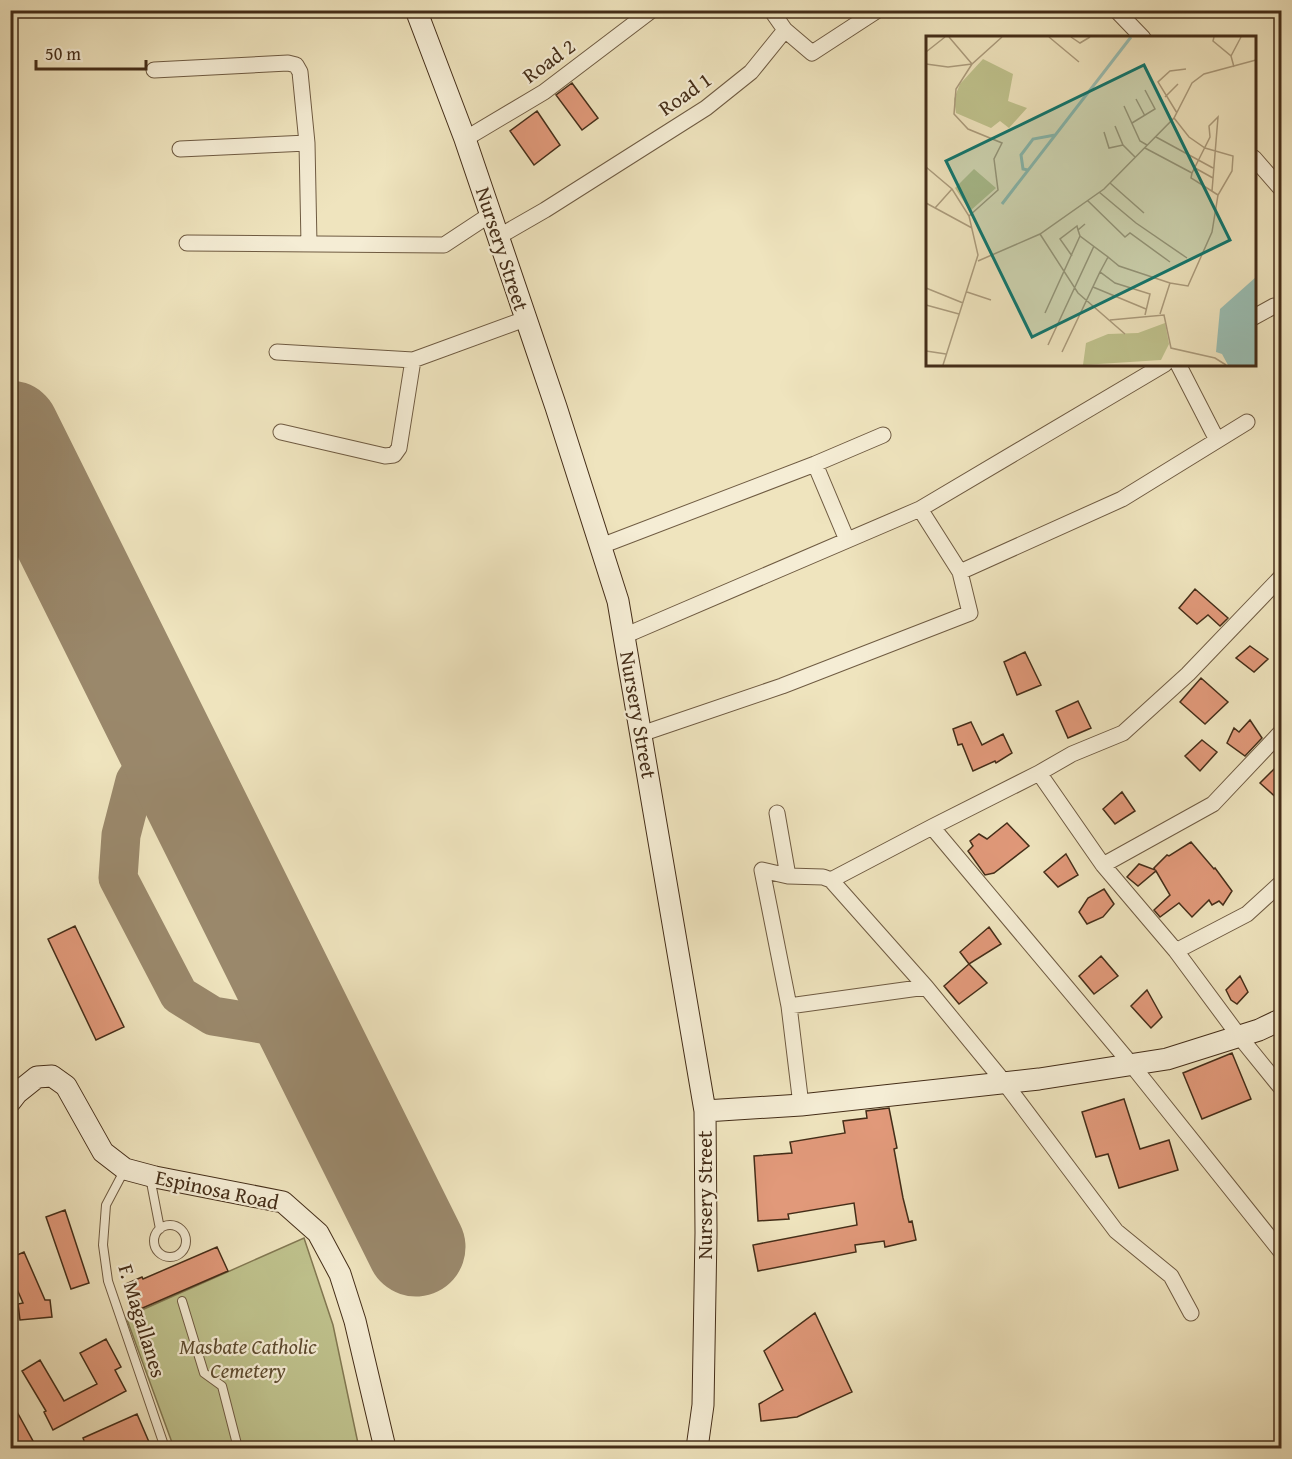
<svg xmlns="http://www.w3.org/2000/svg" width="1292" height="1459" font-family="'Gentium Book Plus',serif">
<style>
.green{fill:#bfc28d;stroke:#827852;stroke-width:1.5}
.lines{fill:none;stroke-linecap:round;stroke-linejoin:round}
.taxiway{stroke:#9a886b;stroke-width:39}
.runway{stroke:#9a886b;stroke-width:99}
.building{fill:#e1997a;stroke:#442d18;stroke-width:1.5}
.lane-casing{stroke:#6f5b42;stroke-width:10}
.street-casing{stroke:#6f5b42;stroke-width:17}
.secondary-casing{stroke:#442d18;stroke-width:23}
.lane{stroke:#f5edd5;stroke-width:8}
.street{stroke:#f5edd5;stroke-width:15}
.secondary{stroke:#f5edd5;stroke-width:21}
.labels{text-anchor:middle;stroke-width:4.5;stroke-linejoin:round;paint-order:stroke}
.street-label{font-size:21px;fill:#442d18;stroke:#f5edd5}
.park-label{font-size:21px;font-style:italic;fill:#5d4b2f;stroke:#f5edd5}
.inset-river{fill:none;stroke:#9abeb3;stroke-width:3}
.inset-road{fill:none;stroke:#ab9b7c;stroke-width:1.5}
.view{fill:#0f766e;fill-opacity:0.15;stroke:#0f766e;stroke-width:3}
.inset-edge{fill:none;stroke:#442d18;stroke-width:3}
</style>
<rect width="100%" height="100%" fill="#efe4be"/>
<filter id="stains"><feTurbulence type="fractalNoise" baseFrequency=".00333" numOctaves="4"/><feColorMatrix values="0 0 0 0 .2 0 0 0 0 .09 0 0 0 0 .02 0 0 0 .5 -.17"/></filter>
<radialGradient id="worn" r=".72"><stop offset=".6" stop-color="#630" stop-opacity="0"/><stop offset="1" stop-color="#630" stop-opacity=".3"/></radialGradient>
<path class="green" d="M304,1238l29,87 26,123h-185l-48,-131z"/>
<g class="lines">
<path class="taxiway" d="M161,733l-3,13 -23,35 -14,54 -3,43 61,117 34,21 55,9c14,-5 17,-17 22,-31
M135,781l20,-8 28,5
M268,1025l47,18"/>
<path class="runway" d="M10,430l406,817"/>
</g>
<path class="building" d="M572,83l26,35 -16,12 -26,-35z
M537,111l23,34 -26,20 -24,-34z
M1195,589l33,29 -8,8 -12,-11 -11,9 -18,-16z
M1250,646l18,13 -14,13 -18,-14z
M1025,652l16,33 -24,10 -13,-33z
M1201,678l27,24 -23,22 -25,-22z
M1078,701l13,27 -23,10 -12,-27z
M1250,720l12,18 -17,18 -18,-13 7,-15 5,4z
M971,722l11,23 21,-11 9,19 -16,10 -1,-2 -22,10 -11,-27 -4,1 -5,-16z
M1202,740l15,12 -17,19 -15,-15z
M1276,767l5,6v29l-21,-19z
M1122,792l13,19 -20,13 -12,-15z
M1007,823l22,23 -35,27 -9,2 -17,-24 5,-5 -3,-5 9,-7 8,5z
M1191,842l23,27 1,-1 17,23 -9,14 -4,-4 -7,4 -3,-5 -17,17 -13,-14 -19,14 -6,-7 16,-15 -14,-24 -18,15 -11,-9 12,-13 16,6 -1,-2 13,-13 2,1z
M1066,854l12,21 -20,12 -14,-15z
M1104,889l10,15 -11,13 -16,7 -8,-12 9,-14z
M75,926l49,101 -28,13 -48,-101z
M989,927l12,17 -32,20 -9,-12z
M1101,956l17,20 -24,18 -15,-18z
M969,964l18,19 -28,21 -15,-18z
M1240,976l8,16 -11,12 -6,-4 -5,-10z
M1147,990l15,27 -11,11 -20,-22z
M1232,1053l19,46 -49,20 -19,-46z
M1124,1099l16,50 29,-9 9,30 -59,18 -11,-34 -12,3 -14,-45z
M889,1108l8,40 -3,1 9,49 6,24 3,-1 4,19 -31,7 -1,-6 -29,4 1,7 -98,19 -5,-26 104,-20 -3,-22 -66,11 1,5 -31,2 -4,-65 38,-3 -2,-11 55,-9 -2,-12 24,-3 -1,-7z
M65,1210l24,73 -18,6 -25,-72z
M217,1247l11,24 -90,39 -12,-26 16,-7 1,2z
M24,1252l21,48h5l2,17 -32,3 -2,-16 5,-1 -13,-30v-15z
M815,1313l37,79 -55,25 -36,4 -2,-17 24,-14 -19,-39z
M106,1339l15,28 -6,3 11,21 -73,39 -9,-18 2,-1 -24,-40 18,-11 24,41 33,-17 -17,-31z
M10,1399l23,42 -6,3 2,5h-19z
M137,1414l15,35h-65l-4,-11z"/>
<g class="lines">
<g class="lane-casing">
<path id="lane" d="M124,1171l-18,34 -3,40 5,36 57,167
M150,1177l10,52
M154 1241a16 16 0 1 1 32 0a16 16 0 1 1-32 0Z
M182,1301l22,72 18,13 16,62"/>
</g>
<g class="street-casing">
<path id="street" d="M771,10l14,20
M1116,10l27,28
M154,70l134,-7 8,2 4,7 7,71 2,101
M465,139l79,-47 108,-82
M180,149l127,-6
M1254,158l28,32
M498,237l47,-27 161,-102 45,-36 34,-42 27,23 66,-43
M187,243l257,2 47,-31
M1254,317l20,-11
M277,352l136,8 112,-41
M1178,364l39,76
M281,432l104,24 9,-1 5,-7 14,-88
M815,464l32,76
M920,509l40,63
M601,546l214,-82 68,-29
M624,636l296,-127 245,-145
M1282,731l-69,73 -110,61 73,86 63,85 43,53
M641,734l141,-48 188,-73 -10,-41 162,-73 125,-77
M1039,773l33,-19 51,-21 65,-59 94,-98
M777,813l11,63 35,1 8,3 101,-53 107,-54 64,92
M932,827l199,237 151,189
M788,876l-26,-6 27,136 137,-19
M831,880l95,107 78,95 112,149 55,45 20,37
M1176,951l71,-37 35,-32
M789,1006l12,99"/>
</g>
<g class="secondary-casing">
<path id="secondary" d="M416,10l49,129 91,268 62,194 87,510 1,122 -3,172 -6,43
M10,1102l7,-9 20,-16 15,-1 14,10 37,66 22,17 30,8 128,25 35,31 22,41 15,47 30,127
M705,1111l96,-6 238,-26 128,-20 92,-29 23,-11"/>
</g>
<use href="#lane" class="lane"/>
<use href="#street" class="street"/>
<use href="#secondary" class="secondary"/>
</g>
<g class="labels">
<g class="street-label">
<text transform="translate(549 61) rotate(-36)" y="7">Road 2</text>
<text transform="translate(685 94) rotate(-35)" y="7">Road 1</text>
<text transform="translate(502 249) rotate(72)" y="7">Nursery Street</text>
<text transform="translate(638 715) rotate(80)" y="7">Nursery Street</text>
<text transform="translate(217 1190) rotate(12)" y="7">Espinosa Road</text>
<text transform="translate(705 1195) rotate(-90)" y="7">Nursery Street</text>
<text transform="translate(142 1321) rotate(73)" y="7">F. Magallanes</text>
</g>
<g class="park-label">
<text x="248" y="1354">Masbate Catholic<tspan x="248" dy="24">Cemetery</tspan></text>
</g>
</g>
<g transform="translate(926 36)">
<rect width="330" height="330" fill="#efe4be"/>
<path d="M57,23l30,15 -5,27 19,7 -18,20 -9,-7 -9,7 -35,-15 -2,-14 6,-15zM48,133l22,19 -26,23 -15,-23zM239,287l4,21 -8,16 -78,5 3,-22 22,-9 30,-1z" fill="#bfc28d"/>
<path d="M330,241v88h-28l-6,-11 -6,-2 4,-43z" fill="#9abeb3"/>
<path class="inset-river" d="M102,134l-5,-1 -2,-14 12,-16 22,-4M76,168l129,-167"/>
<path class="inset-road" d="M23,1l23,27M123,1l30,25M145,1l9,6 10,-6M288,1l-1,4 18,15 3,11M0,16l19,-15M305,20l10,-19M0,28l22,3 24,-3 30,-27M239,61l13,-13M210,63l9,17M198,70l16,35 7,4M251,77l-19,-31 12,-11 16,-2M206,87l23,-14 -10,-19M189,90l8,19 12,12M178,96l5,16 14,-3M230,101l57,31M219,112l47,25 -1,5 27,17M0,131l26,22 17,27 9,39 -35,110M269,132l18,10M266,137l18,-36 -1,-11 9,-9 -6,74M184,147l34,30M173,156l37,31 51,35M162,165l37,36 5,-4 40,29M0,167l46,25M9,172l17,-19M43,180l29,-26 -4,-31 8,-16 -34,-14 -14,-15 2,-25 16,-25M159,188l-7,6 2,6 28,21 -8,15M114,198l38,59 47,41M146,220l-12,-17 17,-13 1,4M182,221l11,9 51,17 -10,31M52,225l62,-27 64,-45 70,-71 18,-35 12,-9 52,-14M244,247l18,3 24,-54 6,-37 14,-24 1,-15 -28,-8 -16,-11 -15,-19M167,251l53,22M0,252l37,15M41,256l24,8M0,269l33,9M119,277l35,-77M184,284l54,-5 7,33 44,10 11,7M122,309l46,-99M0,315l20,3M136,316l38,-80 15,11 35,11 -5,21"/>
<path class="view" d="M218,29l86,175 -198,97 -86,-176z"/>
<rect width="330" height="330" class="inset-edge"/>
</g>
<rect width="1292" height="1459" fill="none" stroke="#efe4be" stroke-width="36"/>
<rect x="12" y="12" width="1268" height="1435" fill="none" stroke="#442d18" stroke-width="3"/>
<rect x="18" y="18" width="1256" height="1423" fill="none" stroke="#442d18" stroke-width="1.5"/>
<path d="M36 60v9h110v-9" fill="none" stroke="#442d18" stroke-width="3"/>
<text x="45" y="60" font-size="18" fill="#442d18" stroke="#f5edd5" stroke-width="4.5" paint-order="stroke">50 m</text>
<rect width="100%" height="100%" filter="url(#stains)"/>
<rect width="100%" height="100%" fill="url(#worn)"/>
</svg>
